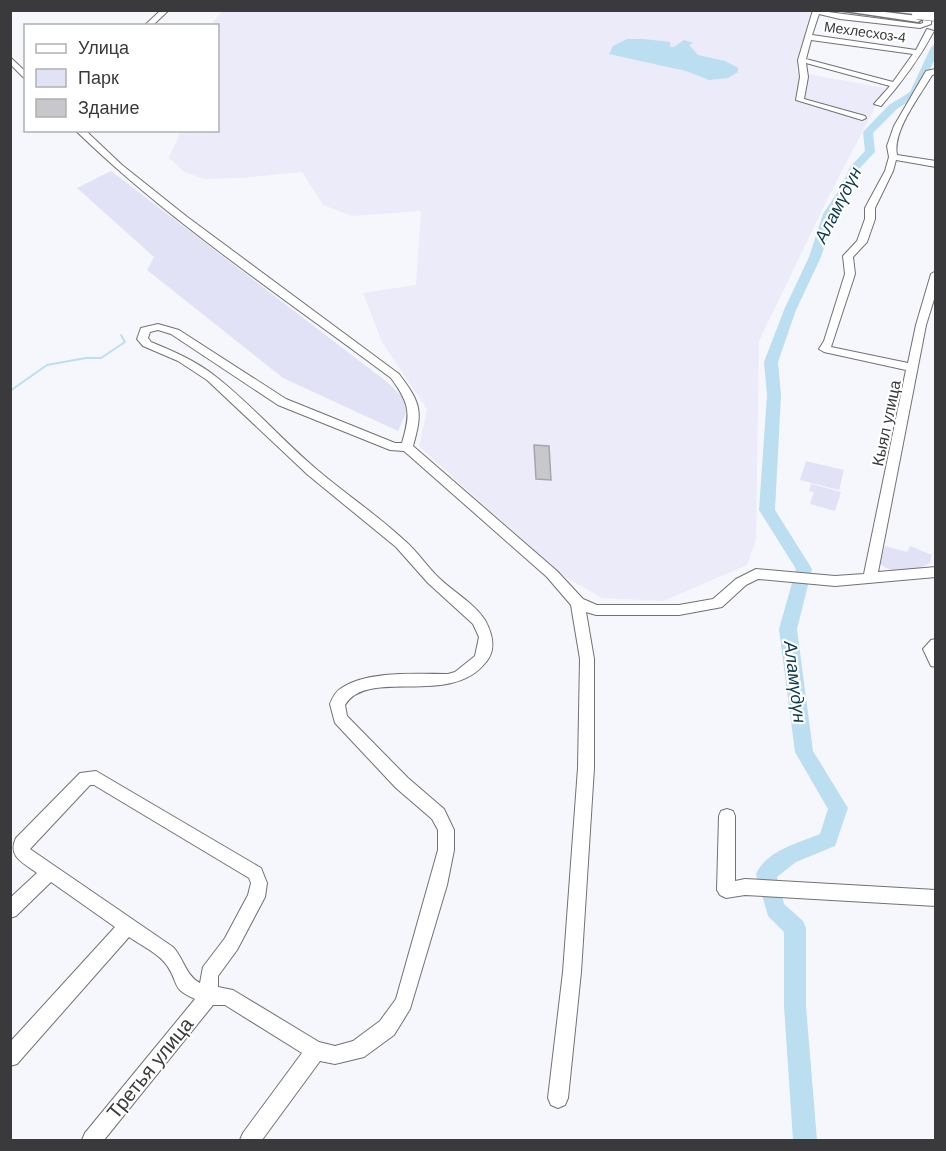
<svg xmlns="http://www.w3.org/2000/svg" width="946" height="1151" font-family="Arial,sans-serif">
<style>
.built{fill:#ebebf9}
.green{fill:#e2e2f7}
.water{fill:#bbdef0}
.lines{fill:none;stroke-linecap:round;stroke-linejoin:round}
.stream{stroke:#bbdef0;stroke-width:2}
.river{fill:#bbdef0;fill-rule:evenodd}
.building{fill:#c7c7cc;stroke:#a6a5ab;stroke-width:1.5}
.minor-casing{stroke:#717176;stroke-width:2}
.major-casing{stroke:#717176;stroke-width:3}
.minor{fill:#fff;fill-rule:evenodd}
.major{fill:#fff;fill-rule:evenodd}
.major-bridge-casing{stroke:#717176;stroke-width:11;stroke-linecap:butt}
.major-bridge{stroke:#fff;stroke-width:10}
.labels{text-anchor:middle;stroke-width:4.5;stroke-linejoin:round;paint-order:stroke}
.far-street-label{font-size:14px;fill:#3a3a3d;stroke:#fff}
.street-label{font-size:16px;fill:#3a3a3d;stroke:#fff}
.water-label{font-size:18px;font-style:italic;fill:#0b3a4e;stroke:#fff}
.near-street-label{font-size:20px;fill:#3a3a3d;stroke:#fff}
</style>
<rect width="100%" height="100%" fill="#f6f7fc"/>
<path class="built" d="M222,11h581l8,1 -15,60 89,16 -58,112 -68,141 -3,199 -9,25 -84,36 -61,-3 -45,-26 -138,-126 8,-37 -45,-67 -19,-49 53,-8 5,-74 -69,5 -29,-11 -21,-33 -60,6 -38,1 -20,-7 -15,-14 12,-27 37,-1v-104l-7,-1z"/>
<path class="green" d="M111,171l276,211 23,22 -12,27 -115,-53 -136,-108 7,-13 -77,-69z
M806,461l38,9 -5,20 -39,-10z
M811,484l30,8 -6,19 -25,-7 4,-12 -5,-1z
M885,546l22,6 3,-6 22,9 -2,8c-15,9 -37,13 -51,0z"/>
<path class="water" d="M627,39h17l26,3v5h4l10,-7 9,3 -4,2 9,10 27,6 13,7v4l-10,6 -19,2 -23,-9 -77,-17 4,-8z"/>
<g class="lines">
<path class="stream" d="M10,391l37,-26 39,-7h15l24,-16 -4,-7"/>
<path class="river" d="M936,44v13l-19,39 -20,13 -24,24 2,19 -15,16 -7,19 -18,27 -14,43 -25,53 -18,52 3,33 -6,115 37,59 -15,60 16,122 35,57 -13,38 -39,16 -19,15 7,27 19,17 3,7v78l11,134h-24l-9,-134v-74l-16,-16 -12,-42c10,-23 42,-31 64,-40l8,-25 -33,-57 -16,-123 17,-60 -37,-59 8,-115 -3,-33 20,-52 25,-53 14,-43 18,-27 9,-20 15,-16 -2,-19 26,-27 21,-13 21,-45z"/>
</g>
<path class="building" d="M534,445l15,1 2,34 -15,-1z"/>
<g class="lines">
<g class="minor-casing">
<path id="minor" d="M161,10h8l-17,16h-8z
M813,10l107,14 3,-1 1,-13h8l-1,14 -11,4 -80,-9 -21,-5 -7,21 104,15 11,-21 7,2c-15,28 -32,51 -53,75l-7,-2 16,-18 -84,-23 2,14 -4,22 61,17 1,2 -4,2 -66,-20 4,-23 -2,-17zM811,40l102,14 -20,28 -87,-23z
M10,57l16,15v8l-16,-16z
M936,69v5l-4,1c-12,21 -40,56 -35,80l39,6v6l-40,-7 -3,11 -18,37v11l-8,23 -14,15 2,17 -24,73 77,16 8,-38 15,-51 5,-3v22l-10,32 -48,247 58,-5v10l-101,9 -77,-7 -12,6 -24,22 -5,1 -38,7h-83l-10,-3 8,47v109l-13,204 -13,126 -3,7 -7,3 -7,-3 -3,-7 15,-126 15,-204 2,-109 -9,-54 -24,-28 -143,-126 -14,-1 -112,-45 -107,-71 -13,-4 -8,2 -2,6 3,4c22,9 45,19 64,34 36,28 66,63 100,92 29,25 61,46 89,72 13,11 22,25 34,37 14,14 36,26 47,43 7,13 12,29 1,42 -35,46 -118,5 -141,43l2,11 61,62 36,31 10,21v20l-7,35 -37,124 -16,26 -30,22 -29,7 -15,-3 -58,79h-22l3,-7 59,-80 -77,-48h-12l-109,135h-22l3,-7 110,-134c-24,-11 -15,-13 -27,-32 -8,-13 -26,-21 -39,-30l-112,127 -7,2v-24l105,-115 -64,-45 -35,34 -6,2v-20l27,-25c-13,-10 -30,-16 -21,-35l64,-65 16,-2 165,97 6,15 -2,14 -28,53 -19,26v11l15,3 86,52 16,4 18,-5 27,-20 16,-22 42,-149v-20l-6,-11 -36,-31 -61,-65 -5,-19c2,-5 5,-12 10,-15 27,-19 77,-15 108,-15l7,-2 20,-16 4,-19 -6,-13 -45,-41 -32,-36 -88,-72 -101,-95 -29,-19 -35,-15 -6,-7 4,-11 17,-4 21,6 107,69 109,44h7c9,-30 8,-39 -11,-65 -107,-80 -220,-155 -316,-248h10l37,35 64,51 213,158c22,29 24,37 14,72l144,125 26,28 14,6h82l34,-6 23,-20 20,-10 79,7 29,-2 42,-204 -82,-18 -5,-3 5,-8 21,-67 -2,-18 14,-15 8,-22v-11l20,-37 4,-14 -2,-11 7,-20 32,-55zM90,785h4l155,93 2,5 -3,12 -23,43 -22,29 -3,16c-14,-7 -16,-24 -27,-36l-143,-98z
M936,639v28l-5,-1 -8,-17 8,-9z
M727,809l6,2 2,5v65l10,-2 191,11v16l-191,-11 -19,3 -6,-3 -3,-5 2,-74 2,-5z"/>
</g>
<g class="major-casing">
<path id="major" d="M838,10h30l50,6 4,3 -4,3z"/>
</g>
<use href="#minor" class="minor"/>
<use href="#major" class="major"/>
<g class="major-bridge-casing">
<path id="major-bridge" d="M917,14l19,2"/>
</g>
<use href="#major-bridge" class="major-bridge"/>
</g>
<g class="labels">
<g class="far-street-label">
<text transform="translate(865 32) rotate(8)" y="5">Мехлесхоз-4</text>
</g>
<g class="street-label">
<text transform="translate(886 423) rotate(-78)" y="6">Кыял улица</text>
</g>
<g class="water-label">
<text transform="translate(838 205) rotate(-63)" y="6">Аламүдүн</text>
<text transform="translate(795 682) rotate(83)" y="6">Аламүдүн</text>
</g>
<g class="near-street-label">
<text transform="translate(150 1068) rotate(-51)" y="7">Третья улица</text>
</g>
</g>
<rect width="946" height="1151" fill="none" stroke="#3a3a3d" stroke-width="24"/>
<rect x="24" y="24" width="195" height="108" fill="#ffffff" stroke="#b0b0b1" stroke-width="1.5"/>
<rect x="36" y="44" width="30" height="9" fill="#ffffff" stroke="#b0b0b1" stroke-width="1.5"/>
<text x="78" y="54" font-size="18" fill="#3a3a3d">Улица</text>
<rect x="36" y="69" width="30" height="18" fill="#e2e2f7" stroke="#b0b0b1" stroke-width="1.5"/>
<text x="78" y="84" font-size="18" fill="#3a3a3d">Парк</text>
<rect x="36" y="99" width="30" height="18" fill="#c7c7cc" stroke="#b0b0b1" stroke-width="1.5"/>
<text x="78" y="114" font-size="18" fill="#3a3a3d">Здание</text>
</svg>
